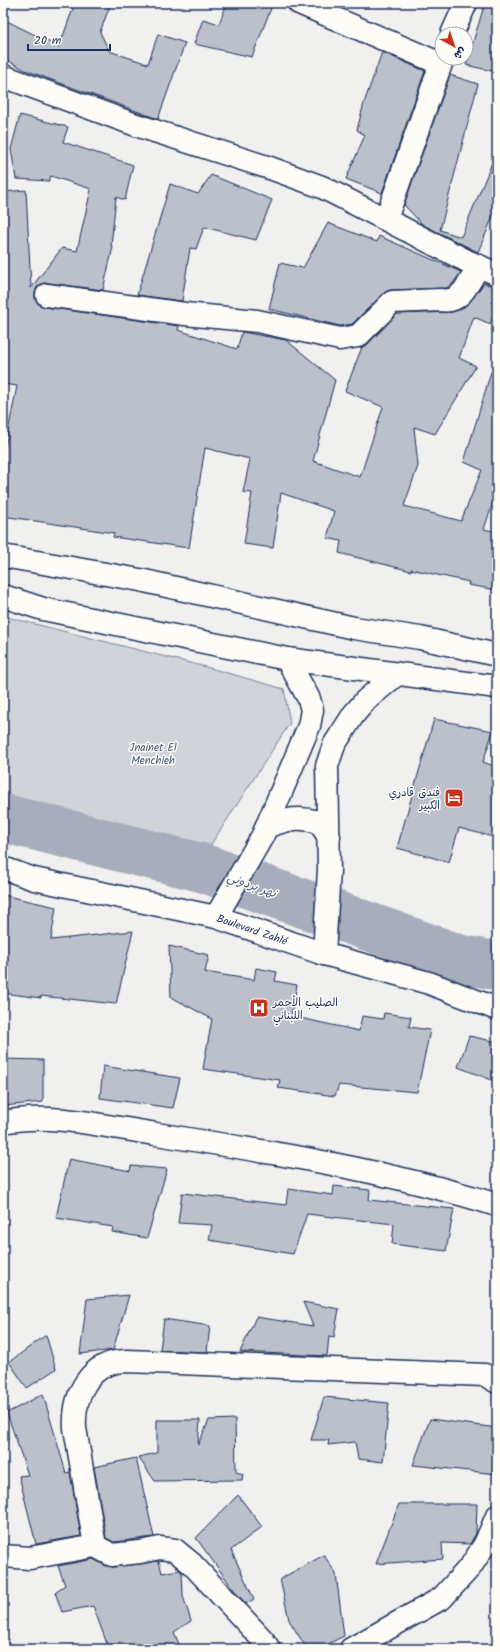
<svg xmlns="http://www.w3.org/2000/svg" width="500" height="1652" font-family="Kalam,'Playpen Sans Arabic',sans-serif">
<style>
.green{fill:#d0d3d8;stroke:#76819b}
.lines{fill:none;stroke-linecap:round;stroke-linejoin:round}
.river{stroke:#a7adbd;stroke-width:49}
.building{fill:#bbc0ca;stroke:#1b2f5e}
.street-casing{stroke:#1b2f5e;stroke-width:25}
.secondary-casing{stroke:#1b2f5e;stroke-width:25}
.street{stroke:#fdfcf7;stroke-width:22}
.secondary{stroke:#fdfcf7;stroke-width:22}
.labels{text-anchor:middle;stroke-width:3;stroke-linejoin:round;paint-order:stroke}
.park-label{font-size:11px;fill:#48587c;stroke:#fdfcf7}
.poi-label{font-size:11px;fill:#1b2f5e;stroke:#fdfcf7;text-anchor:end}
.street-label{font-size:11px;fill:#1b2f5e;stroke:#fdfcf7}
.water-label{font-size:12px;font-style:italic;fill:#4c5b7f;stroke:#fdfcf7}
</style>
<rect width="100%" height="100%" fill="#f0f0ee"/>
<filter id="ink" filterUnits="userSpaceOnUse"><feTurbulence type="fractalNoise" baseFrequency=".025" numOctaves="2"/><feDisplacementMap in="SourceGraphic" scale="8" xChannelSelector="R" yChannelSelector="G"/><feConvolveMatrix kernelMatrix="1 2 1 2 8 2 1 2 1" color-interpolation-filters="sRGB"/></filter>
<g filter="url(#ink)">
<path class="green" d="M3,616l207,52 74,21 6,34 -95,146 -192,-62z"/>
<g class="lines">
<path class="river" d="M3,818l200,50 257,91 37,7"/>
</g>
<path class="building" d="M75,3h36l-11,29 9,19 39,13 10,-30 27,9 -27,76 -133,-49 -22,-12v-39l56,28z
M227,3h46l-21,54 -58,-13 9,-25 16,5z
M485,3h12v69l-31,-7z
M382,52l43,19 -43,122 -36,-14 19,-44 -8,-5 7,-27z
M450,75l28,9 -38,146 21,7 36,-86v56l-19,45 -55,-27 -19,-20z
M20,115l48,12 -5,15 70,23 -8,35 -9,-3 -5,49 2,1 -10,43 -54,-7h-6l-6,4 -2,6v6l4,6 6,2 134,19 -1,4 59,19 5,-17 44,8 49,40 -22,81 47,16 23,-70 -38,-16 17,-44 5,-2 30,-31 55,-2 9,-3 8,-6 15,-20 13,5v18l-7,18 -16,-7 -15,41 17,8 -41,68 -21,-7 4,39 -14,40 57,15 21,-51 -18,-8 27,-90 6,1v118l-13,38 13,3v58l-29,-5 1,-3 -58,-13v2l-72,-18 2,-12 -14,-3 7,-27 -53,-18 -8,55 -29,-4 8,-51 -9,-1 7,-33 -45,-11 -16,100 -76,-11 1,-4 -111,-17v-59l14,-71 -14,-2v-192l23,-2 5,98 31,-40 15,3 14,-62 -40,-13 -2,5 -33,-2 -5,-30z
M211,175l61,25 -16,40 -52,-13 -8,22 -6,-1 -8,53 -45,-6 33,-111 28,10z
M328,223l49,19 2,-6 82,36 -7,10 -7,6 -56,2 -7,3 -32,31 -12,2 -71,-17 11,-46 23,5z
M434,719l59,12 -10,31 14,5v71l-38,-10 -10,34 -52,-14z
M3,895l53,12 -5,33 82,-9 -17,73 -75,-8v2l-38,-5z
M169,946l40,9 -4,17 49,8 2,-12 21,4 -2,9 22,4 -6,31 68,15 3,-15 21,3 1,-6 27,4 -2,10 21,3 -13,62 -78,-7 -4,11 -57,-8 2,-8 -77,-11 9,-50 -41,-22z
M469,1036l28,6v40l-39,-15z
M3,1059l40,1v42l-40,4z
M103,1066l77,12 -7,30 -73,-10z
M69,1159l61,12 1,-5 36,3 -20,69 -35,-6 1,-5 -57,-9z
M334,1186l36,4 -1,10 85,9 -8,42 -54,-7 2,-20 -87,-10 -14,40 -84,-14 3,-15 -34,-2 4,-30 104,12 2,-16 45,6z
M129,1295l-16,55 -33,4 7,-55z
M303,1302l36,7 -5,28 -5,-1 -2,20 -87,-4 16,-35 57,9z
M164,1319l46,7 -3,26 -47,-2z
M46,1335l10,34 -29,19 -18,-26z
M43,1394l23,79 4,-1 11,64 -45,8 -17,-68 9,-1 -21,-62z
M324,1397l65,6 -6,59 -25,-3 -3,-17 -27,3 1,-5h-18z
M235,1419l1,53 7,2 -1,6 -87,1 -17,-24 19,-4v-33h43l-2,25 11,-25z
M430,1419l67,9v46l-84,-9z
M136,1458l18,79 -40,5 -8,-4 -12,-71z
M238,1495l24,32 -31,23 23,49 -8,5 -9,-10 -41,-56z
M399,1504h78l-1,29 -6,11 -28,-1 1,16 -67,5z
M324,1555l12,19 8,62 -26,13h-11l-18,-29 -9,-41z
M93,1559l13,7 7,1 46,-6 3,12 17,-3 3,2 1,24 8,25 -17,11 7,17h-72l-16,-43 -31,6 -7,-20 10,-7 -7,-19z"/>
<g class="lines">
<g class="street-casing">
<path id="street" d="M299,3l142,61
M452,34l14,-31
M386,219l57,-161
M47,295l138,19 72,7 83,18 18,-3 34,-34 49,-2c21,4 28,-19 38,-34
M3,1122c49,-10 104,5 153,12 115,18 230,36 341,71
M3,1556l27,2 65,-12
M269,1649l-6,-9 -71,-76 -17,-14 -15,-2 -20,4 -28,3 -17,-9 -20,-118c-2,-34 15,-67 52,-67l358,14 12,7
M351,1649l91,-51 29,-32 14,-22 12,-28"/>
</g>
<g class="secondary-casing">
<g id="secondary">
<path d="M3,76l133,49 134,43 52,19 145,74 30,13"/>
<path d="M3,556l137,24 214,48 66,10 77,17"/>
<path d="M3,596l40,13 244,50 210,28"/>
<path d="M266,827c23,-8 30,-11 53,-5l10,15"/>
<path id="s1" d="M3,868l31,11 182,38 108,37 105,29 68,26"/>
<path d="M216,917l47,-82 46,-109 3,-16 -3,-11 -22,-40"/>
<path d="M324,954l5,-84 -2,-104 7,-21 20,-31 12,-14 31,-26"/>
</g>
</g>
<use href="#street" class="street"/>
<use href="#secondary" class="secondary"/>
</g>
</g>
<defs>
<g id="hotel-square" transform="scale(1)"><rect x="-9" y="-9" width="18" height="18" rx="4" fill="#c8321e" stroke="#fdfcf7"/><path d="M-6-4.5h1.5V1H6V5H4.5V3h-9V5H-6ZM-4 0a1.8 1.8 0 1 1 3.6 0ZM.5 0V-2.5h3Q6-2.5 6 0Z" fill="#fff"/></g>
<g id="hospital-square" transform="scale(1)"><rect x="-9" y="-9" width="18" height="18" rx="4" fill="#c8321e" stroke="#fdfcf7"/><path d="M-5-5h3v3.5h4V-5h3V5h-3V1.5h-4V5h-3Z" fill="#fff"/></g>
</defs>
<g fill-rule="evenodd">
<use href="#hotel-square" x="454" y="798"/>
<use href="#hospital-square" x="259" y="1008"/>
</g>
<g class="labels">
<g class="park-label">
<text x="153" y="751">Jnainet El<tspan x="153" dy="13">Menchieh</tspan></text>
</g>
<g class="poi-label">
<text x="440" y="796">فندق قادري<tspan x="440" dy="13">الكبير</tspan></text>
<text x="273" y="1006" text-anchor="start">الصليب الأحمر<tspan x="273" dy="13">اللبناني</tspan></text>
</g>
<g class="street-label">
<text dy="4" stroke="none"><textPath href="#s1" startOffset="257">Boulevard Zahlé</textPath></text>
</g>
<g class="water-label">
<text transform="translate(252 885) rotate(20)" y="4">نهر بردوني</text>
</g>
</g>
<rect width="500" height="1652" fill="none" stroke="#fdfcf7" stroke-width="16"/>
<rect x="8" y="8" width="484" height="1636" fill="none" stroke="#1b2f5e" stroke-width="1.5" filter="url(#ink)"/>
<g transform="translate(454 46) rotate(140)"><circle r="19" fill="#fdfcf7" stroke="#a3aaba"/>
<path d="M0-3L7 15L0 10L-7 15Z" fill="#c8321e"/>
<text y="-6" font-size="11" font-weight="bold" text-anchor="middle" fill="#1b2f5e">ش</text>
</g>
<path d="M28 44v6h82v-6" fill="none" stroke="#1b2f5e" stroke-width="2"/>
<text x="34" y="44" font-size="12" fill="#1b2f5e" stroke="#fdfcf7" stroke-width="3" paint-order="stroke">20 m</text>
</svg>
